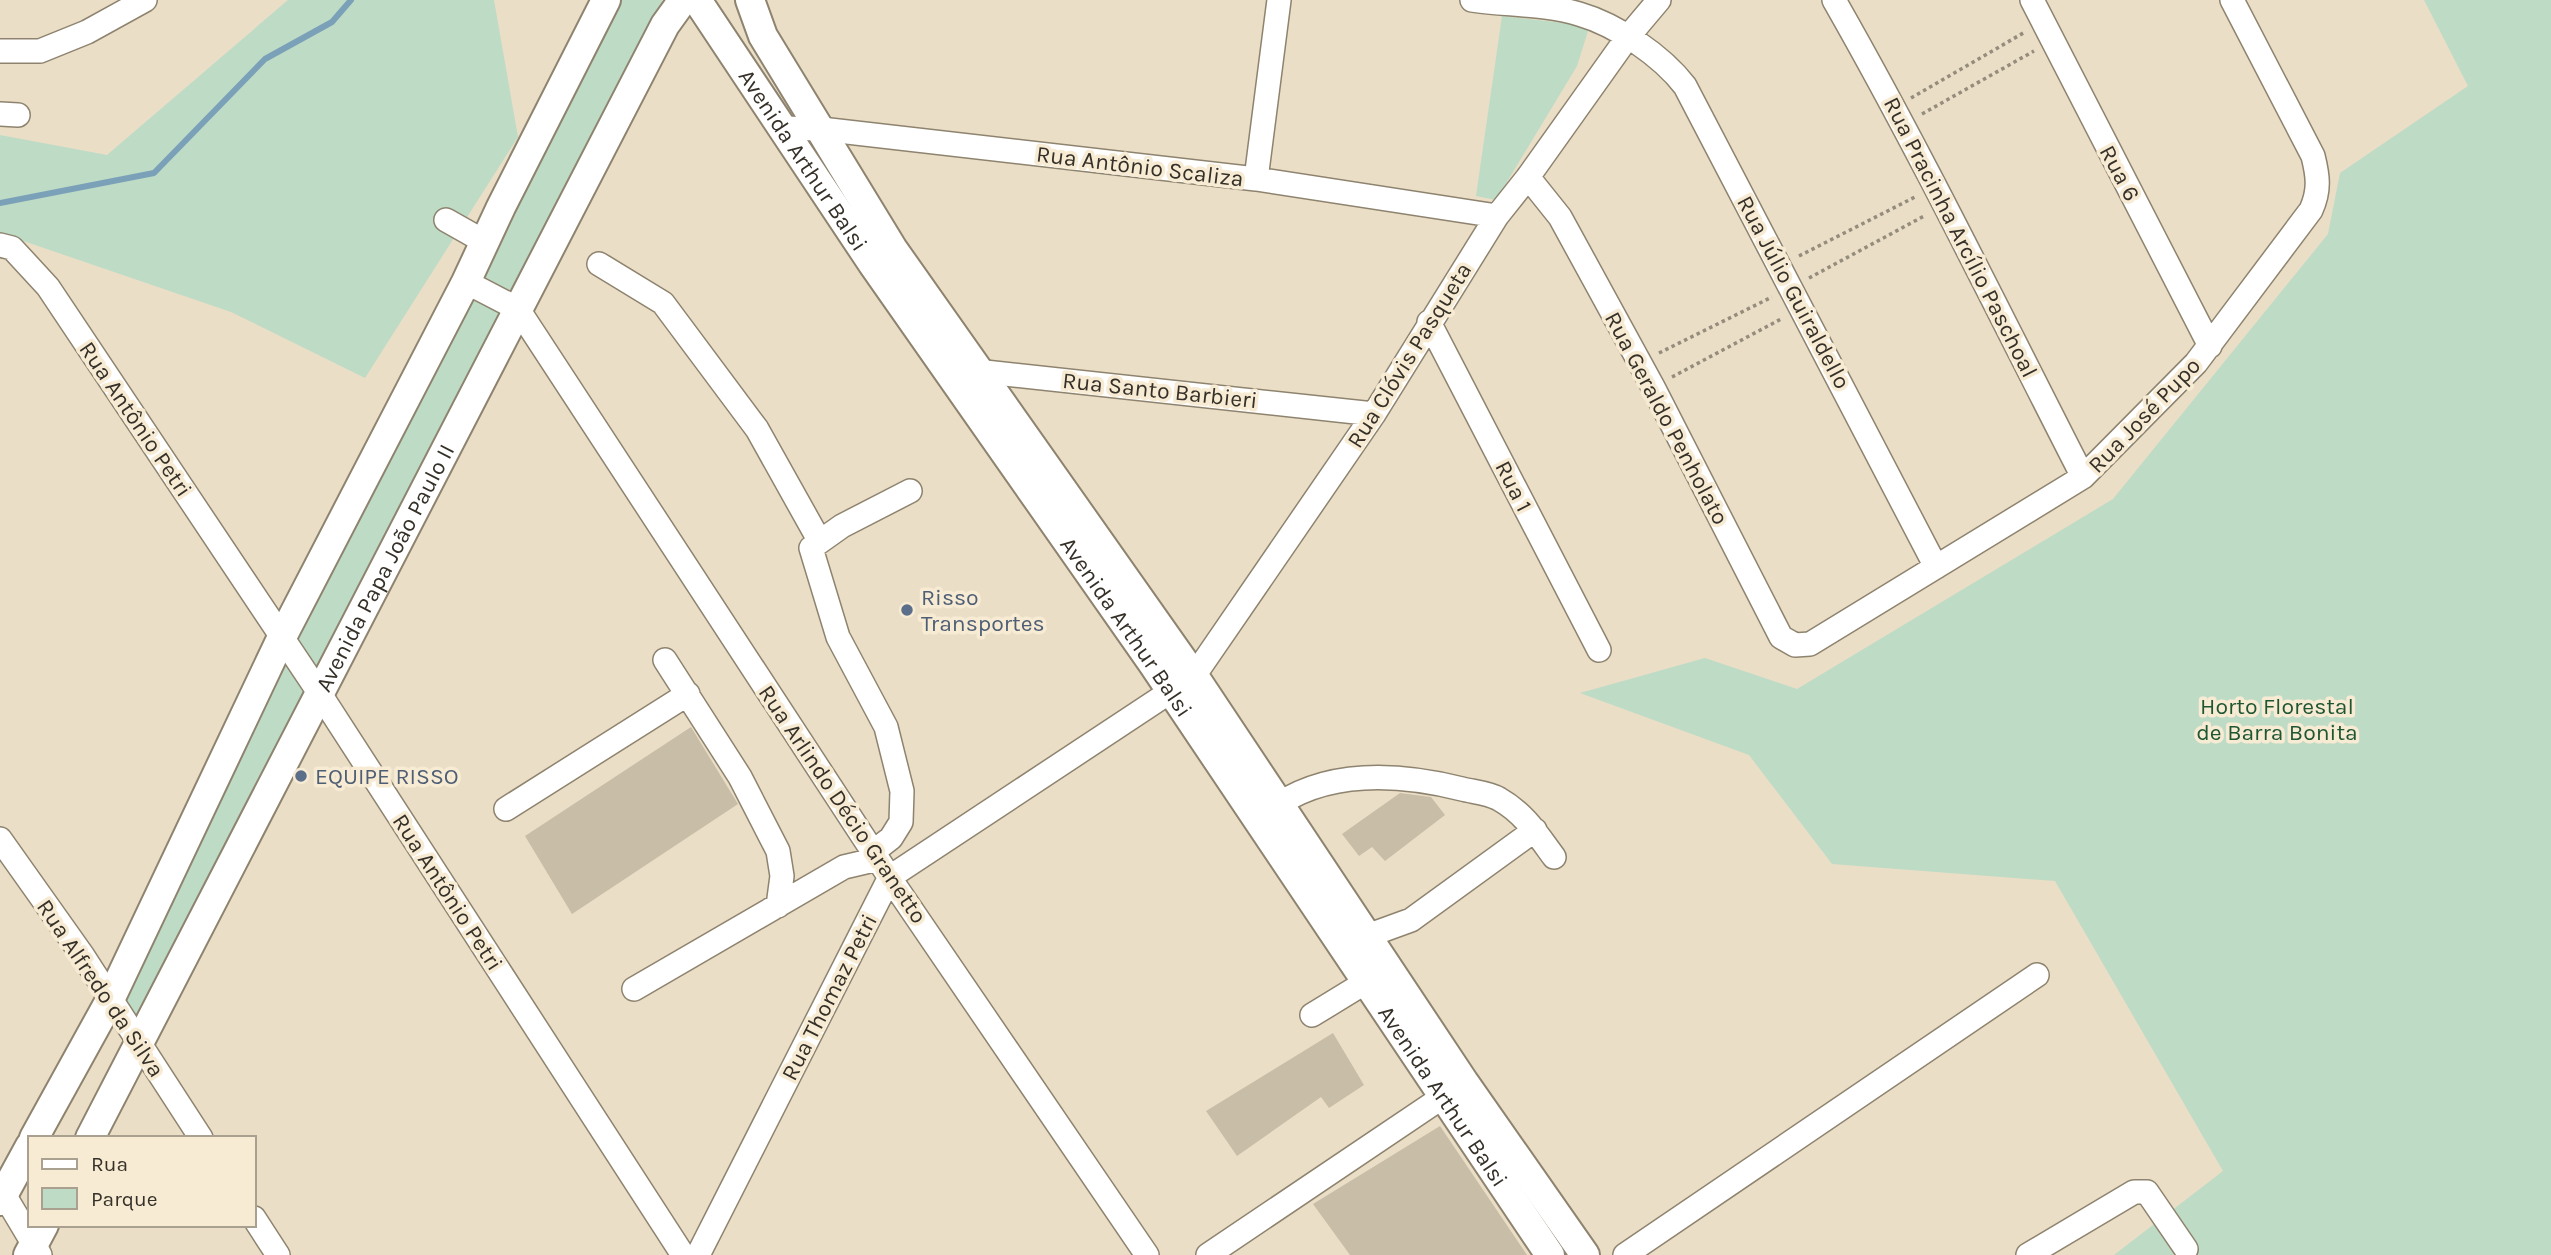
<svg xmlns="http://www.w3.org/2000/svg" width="2551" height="1255" font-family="Karla,sans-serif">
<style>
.green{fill:#bedbc5}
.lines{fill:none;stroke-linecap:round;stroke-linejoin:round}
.stream{stroke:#7ba1b9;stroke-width:6}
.building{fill:#c8bda7}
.minor-casing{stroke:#8e836e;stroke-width:26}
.major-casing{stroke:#8e836e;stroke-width:32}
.path{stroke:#958c7c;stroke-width:3.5;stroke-dasharray:3.5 3.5;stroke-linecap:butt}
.minor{stroke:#fff;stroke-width:23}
.major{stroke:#fff;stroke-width:28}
.service-dot{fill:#5c6f8a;stroke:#f7ebd4;stroke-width:2.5}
.labels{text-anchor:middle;stroke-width:7;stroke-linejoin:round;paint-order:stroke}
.street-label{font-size:23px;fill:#353028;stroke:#f7ebd4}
.service-label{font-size:23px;fill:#4e5e75;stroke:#f7ebd4;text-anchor:start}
.park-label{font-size:23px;fill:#1e5632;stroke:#f7ebd4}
</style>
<rect width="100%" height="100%" fill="#eadec7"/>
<path class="green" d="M288,0h206l24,137 -153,241 -134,-66 -231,-79v-98l107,20z
M609,0h52l10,5 -154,301 -48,-25z
M2424,0h127v1255h-437l109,-84 -168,-290 -223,-17 -83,-109 -169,-62 125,-35 92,31 316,-190 215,-265 12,-61 128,-87z
M1502,16l80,9 6,6 -11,35 -81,134 -20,-4z
M467,285l48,25 -195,379 -36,-50z
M282,643l35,51 -179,349 -28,-40z"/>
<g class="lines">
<path class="stream" d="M0,203l154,-30 111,-114 67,-37 19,-22"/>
</g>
<path class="building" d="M691,727l47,77 -166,110 -47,-78z
M1400,793l31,4 14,18 -60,46 -13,-14 -13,9 -17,-22z
M1333,1033l31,52 -35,23 -8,-11 -84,59 -31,-45z
M1440,1126l87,129h-177l-37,-51z"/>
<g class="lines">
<g class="minor-casing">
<path id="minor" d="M1472,0c35,5 74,4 107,14 38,11 83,42 106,72l251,481
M1834,0c89,156 167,317 249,477
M2032,0l178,346
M0,51h40l47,-19 58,-32
M0,114l18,1
M782,128l39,1 435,50 241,37
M1528,177l32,40 93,170 128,250 14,8 15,-1 273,-167 113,-114 115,-153c9,-20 7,-34 2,-54l-81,-156
M1256,179l23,-179
M446,220l39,22
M0,245l12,3 36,39 272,407 363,561
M599,264l64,39 94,126 62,111
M466,282l52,27 378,578 251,368
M1429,322l170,328
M967,370l407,44
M665,660l75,117 38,74 4,25 -4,30
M1279,804c54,-35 123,-30 183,-15 12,3 27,4 37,10 25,14 38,35 55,58
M506,809l182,-115
M0,839l83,117 118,182
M873,852l18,-14 10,-16 1,-31 -16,-64 -48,-90 -27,-89 31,-22 68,-35
M1367,936l44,-16 124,-90
M634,989l210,-122 34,-8
M1312,1015l54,-33
M0,1188l40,67
M254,1218l24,37
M698,1255l192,-378 304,-201 180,-262 123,-198 31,-39 99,-139 32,-38
M1208,1255l248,-167
M1625,1255l412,-280
M2028,1255l106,-63h13l39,57"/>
</g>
<g class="major-casing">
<g id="major">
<path id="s1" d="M697,0l175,263 281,401 397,591"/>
<path d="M750,0l13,36 130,213 301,427 270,406 121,173"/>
<path d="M34,1138l74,-134 173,-365 185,-357 35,-75 105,-207"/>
<path id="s2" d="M90,1138l575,-1113 18,-25"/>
<path d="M0,1201l30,-55"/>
<path d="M28,1255l16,-30"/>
</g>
</g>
<path class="path" d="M1911,98l114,-66
M1922,114l112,-63
M1799,256l118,-60
M1809,278l117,-63
M1659,353l113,-56
M1672,377l111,-59"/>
<use href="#minor" class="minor"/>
<use href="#major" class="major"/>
</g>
<g class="service-dot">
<circle cx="907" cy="610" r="7"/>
<circle cx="301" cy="776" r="7"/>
</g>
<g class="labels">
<g class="street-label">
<text dy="8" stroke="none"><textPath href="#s1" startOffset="192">Avenida Arthur Balsi</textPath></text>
<text transform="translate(1140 166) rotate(7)" y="8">Rua Antônio Scaliza</text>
<text transform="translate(2120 173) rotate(62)" y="8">Rua 6</text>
<text transform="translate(1961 237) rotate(63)" y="8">Rua Pracinha Arcílio Paschoal</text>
<text transform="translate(1794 292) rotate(62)" y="8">Rua Júlio Guiraldello</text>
<text transform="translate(1409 355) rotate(-58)" y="8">Rua Clóvis Pasqueta</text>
<text transform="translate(1160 390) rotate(6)" y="8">Rua Santo Barbieri</text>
<text transform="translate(2144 415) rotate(-46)" y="8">Rua José Pupo</text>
<text transform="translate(1667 418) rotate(62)" y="8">Rua Geraldo Penholato</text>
<text transform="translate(136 419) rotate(56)" y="8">Rua Antônio Petri</text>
<text transform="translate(1514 486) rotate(63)" y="8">Rua 1</text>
<text dy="8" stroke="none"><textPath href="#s2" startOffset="642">Avenida Papa João Paulo II</textPath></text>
<text dy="8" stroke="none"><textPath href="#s1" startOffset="760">Avenida Arthur Balsi</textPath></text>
<text transform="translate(843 804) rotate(56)" y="8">Rua Arlindo Décio Granetto</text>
<text transform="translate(448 892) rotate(57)" y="8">Rua Antônio Petri</text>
<text transform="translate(101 988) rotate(56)" y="8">Rua Alfredo da Silva</text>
<text transform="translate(829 997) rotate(-63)" y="8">Rua Thomaz Petri</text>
<text dy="8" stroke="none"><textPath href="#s1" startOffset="1326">Avenida Arthur Balsi</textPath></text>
</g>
<g class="service-label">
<text x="921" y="605">Risso<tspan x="921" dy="26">Transportes</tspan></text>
<text x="315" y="784">EQUIPE RISSO</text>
</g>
<g class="park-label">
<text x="2277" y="714">Horto Florestal<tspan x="2277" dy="26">de Barra Bonita</tspan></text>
</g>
</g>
<rect x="28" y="1136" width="228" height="91" fill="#f7ebd4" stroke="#a9a08f" stroke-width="2"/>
<rect x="42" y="1159" width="35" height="10" fill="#ffffff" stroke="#a9a08f" stroke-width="2"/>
<text x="91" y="1171" font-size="21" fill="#353028">Rua</text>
<rect x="42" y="1188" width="35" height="21" fill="#bedbc5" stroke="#a9a08f" stroke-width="2"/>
<text x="91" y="1206" font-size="21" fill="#353028">Parque</text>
</svg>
